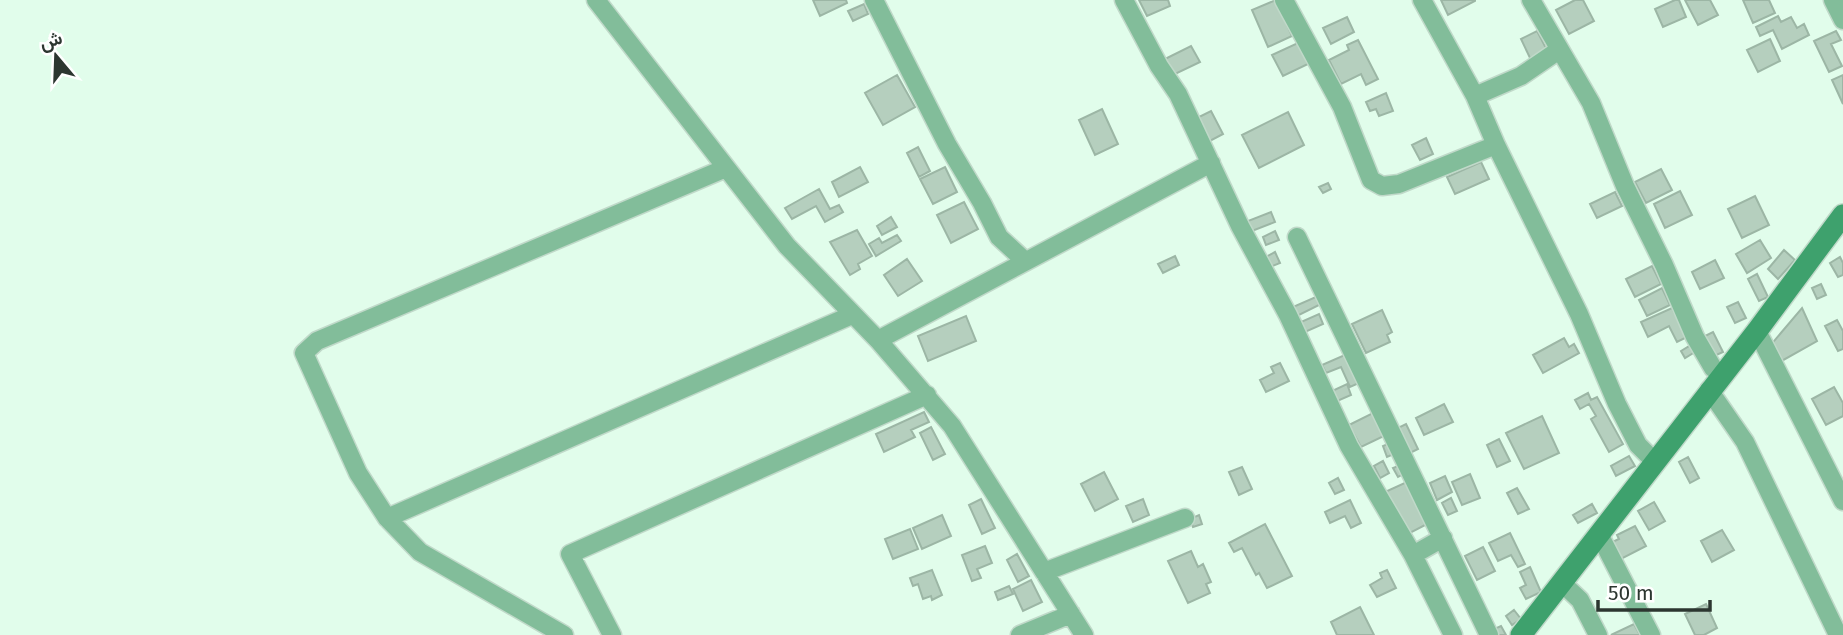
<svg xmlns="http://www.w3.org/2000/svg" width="1843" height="635" font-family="'Fira Sans',Vazirmatn,sans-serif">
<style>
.building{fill:#b5cfbe;stroke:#9cb6a5;stroke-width:2}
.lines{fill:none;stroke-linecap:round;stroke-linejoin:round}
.street-casing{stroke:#c0d9c9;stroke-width:21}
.secondary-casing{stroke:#c0d9c9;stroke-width:24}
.street{stroke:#82bd9a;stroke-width:18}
.secondary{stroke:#3ea16d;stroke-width:21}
</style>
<rect width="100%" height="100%" fill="#e1fdeb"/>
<path class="building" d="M813,0h33l1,3 -27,13z
M1139,0h29l2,6 -23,10z
M1276,0l16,36 -24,11 -16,-37z
M1441,0h34v1l-27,14z
M1575,0h8l11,21 -25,13 -13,-24z
M1675,0h4l7,17 -23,10 -8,-18z
M1685,0h25l8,15 -20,10z
M1743,0h26l6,13 -22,10z
M864,4l4,10 -15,7 -5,-10z
M1778,16l3,6 10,-5 6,11 7,-4 5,11 -27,14 -9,-19 -13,6 -4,-9z
M1347,17l7,15 -23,12 -8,-16z
M1537,31l11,21 -17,8 -10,-21z
M1836,31l5,9 -10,4 11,22 -13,6 -15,-31z
M1770,39l10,22 -22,11 -11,-22z
M1358,40l20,39 -12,6 -5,-11 -20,10 -12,-24 20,-10 -2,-5z
M1300,42l10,21 -27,13 -11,-21z
M1191,46l9,16 -27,13 -8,-16z
M897,75l18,32 -32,18 -18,-32z
M1843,75v29l-11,-24z
M1386,93l7,18 -14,5 -3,-7 -6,2 -4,-9z
M1102,109l16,35 -23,11 -16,-35z
M1211,111l12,23 -15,8 -13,-23z
M1288,112l16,33 -45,23 -17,-33z
M1426,138l7,16 -13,6 -8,-15z
M918,147l12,24 -11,6 -12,-24z
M1481,162l8,17 -34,15 -8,-17z
M860,167l8,15 -29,15 -7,-15z
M945,167l12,25 -24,12 -13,-25z
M1661,169l11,21 -26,13 -11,-21z
M1328,183l3,6 -8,4 -4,-6z
M819,189l11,20 9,-4 4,7 -18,10 -9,-16 -24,13 -7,-11z
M1680,191l12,24 -27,13 -11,-24z
M1615,192l7,14 -25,12 -7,-14z
M1755,196l14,29 -27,13 -14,-29z
M964,202l14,27 -27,14 -14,-28z
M1271,212l4,10 -23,9 -4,-10z
M891,217l6,10 -15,8 -5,-9z
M857,230l15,26 -14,8 2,5 -10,6 -20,-33z
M1275,231l4,9 -13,5 -3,-8z
M897,235l4,6 -25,15 -7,-12 10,-6 3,5z
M1760,240l11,18 -24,15 -11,-19z
M1784,250l11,10 -17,19 -10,-10z
M1275,252l5,11 -10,4 -4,-10z
M1175,256l4,9 -16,8 -5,-9z
M1840,257l3,6v12l-5,2 -8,-14z
M907,259l15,22 -24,15 -14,-21z
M1715,260l9,18 -24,11 -8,-17z
M1652,266l9,18 -26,13 -9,-18z
M1757,274l11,23 -9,4 -11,-22z
M1821,284l5,11 -9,4 -5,-11z
M1662,288l8,17 -23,11 -8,-16z
M1318,296l3,8 -24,12 -4,-9z
M1738,302l8,16 -11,5 -8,-16z
M1672,308l15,29 -10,5 -8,-16 -21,11 -7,-15z
M1802,308l15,33 -39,22 -9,-16z
M1382,310l10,22 -5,3 3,7 -24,11 -14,-29z
M1319,314l4,10 -18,8 -4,-10z
M966,316l10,25 -48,20 -10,-25z
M1837,320l6,11v18l-5,2 -13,-25z
M1713,332l10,20 -11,5 -9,-20z
M1564,338l5,9 5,-3 5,9 -36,20 -10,-18z
M1691,345l4,7 -10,6 -4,-7z
M1347,354l12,29 -9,4 -9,-20 -15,6 -4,-8z
M1280,363l9,18 -23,11 -6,-12 14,-7 -3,-6z
M1347,384l4,11 -16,7 -5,-10z
M1834,387l9,16v13l-17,9 -14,-26z
M1588,393l3,7 6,-3 26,47 -14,8 -18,-33 5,-3 -7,-12 -9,5 -5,-9z
M1444,404l9,18 -29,13 -8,-17z
M1377,411l11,23 -27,13 -12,-22z
M924,412l5,10 -18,8 4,7 -31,15 -8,-18z
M1542,416l17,37 -35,16 -18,-36z
M1406,424l12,25 -12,6 -12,-25z
M931,427l14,27 -12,6 -13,-27z
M1499,439l11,22 -13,6 -10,-22z
M1390,443l4,11 -7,3 -4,-11z
M1629,456l6,10 -19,10 -5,-10z
M1688,457l11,21 -9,5 -11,-21z
M1383,461l6,12 -9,5 -6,-12z
M1401,465l4,8 -7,4 -5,-9z
M1242,467l10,22 -13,6 -10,-23z
M1104,472l14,27 -23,12 -14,-27z
M1470,474l10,24 -18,7 -10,-23z
M1445,476l7,16 -15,8 -7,-17z
M1338,478l6,12 -9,4 -6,-11z
M1409,481l20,42 -23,12 -21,-43z
M1517,488l12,21 -11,5 -11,-21z
M1451,498l6,13 -9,4 -6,-12z
M981,499l14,29 -13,6 -13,-29z
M1143,499l6,16 -16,7 -7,-16z
M1350,500l11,23 -10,5 -6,-12 -15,7 -5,-11z
M1654,502l11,19 -16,9 -11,-19z
M1592,504l5,9 -19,10 -5,-8z
M942,515l9,21 -29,13 -9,-21z
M1199,515l3,9 -9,3 -3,-8z
M1265,524l27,52 -25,12 -8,-15 -3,2 -14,-27 -8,4 -5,-9z
M1635,526l11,20 -27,14 -9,-17 9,-4 -2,-4z
M910,529l8,20 -25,10 -8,-20z
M1722,530l12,20 -22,12 -11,-21z
M1510,533l15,31 -7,3 -7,-12 -13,6 -9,-18z
M985,546l7,17 -15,6 4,9 -9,3 -10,-26z
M1483,547l12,24 -18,9 -12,-24z
M1191,551l7,16 5,-3 8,18 -5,2 4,9 -22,10 -20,-42z
M1017,554l12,22 -11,6 -11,-22z
M1530,567l11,25 -15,7 -6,-11 6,-3 -6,-13z
M932,570l10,25 -10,5 -1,-4 -8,3 -5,-15 -5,2 -3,-8z
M1387,570l9,18 -19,9 -7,-12 12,-7 -2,-5z
M1031,580l11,22 -19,9 -10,-22z
M1009,586l4,8 -15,6 -3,-8z
M1706,604l11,24 -13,7h-9l-10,-21z
M1360,607l14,28h-37l-6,-13z
M1514,610l7,9 -9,6 -6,-9z
M1634,624l6,11h-29z
M1501,626l5,9h-12l-2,-5z"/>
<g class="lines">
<g class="street-casing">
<path id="street" d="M596,0l191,246 91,94 74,86 132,209
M874,0l73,144 35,59 17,34 25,23
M1124,0l35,66 19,28 62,132 48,89 61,131 64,109 40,80
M1284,0l58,107 29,73 11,6 17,-2 97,-39
M1422,0l53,96 21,49 83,169 38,90 21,41 17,17
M1531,0l60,103 34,83 39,79 31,72 18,31 8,7
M1833,0l10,20
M1475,96l46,-20 38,-26
M1297,237l192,398
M1757,331l86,170
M878,340l333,-177
M1709,390l36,52 93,193
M387,518l465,-203
M1599,534l52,101
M1413,555l30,-17
M1044,572l141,-54
M1562,583l18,17 18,35
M564,635l-144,-83 -33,-34 -29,-45 -54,-120 13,-12 409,-173
M612,635l-42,-81 357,-159
M1020,635l51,-21"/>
</g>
<g class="secondary-casing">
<path id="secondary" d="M1521,635l236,-304 86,-116"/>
</g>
<use href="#street" class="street"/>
<use href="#secondary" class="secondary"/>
</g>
<g transform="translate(56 56) rotate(341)" stroke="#ffffff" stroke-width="5" paint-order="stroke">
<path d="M0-5L12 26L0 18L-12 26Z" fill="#2c3630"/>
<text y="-10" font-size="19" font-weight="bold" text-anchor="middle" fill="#2c3630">ش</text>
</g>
<path d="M1598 600v10h112v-10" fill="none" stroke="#2c3630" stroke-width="3.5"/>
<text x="1608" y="600" font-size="21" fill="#2c3630" stroke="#ffffff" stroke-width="5" paint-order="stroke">50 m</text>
</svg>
